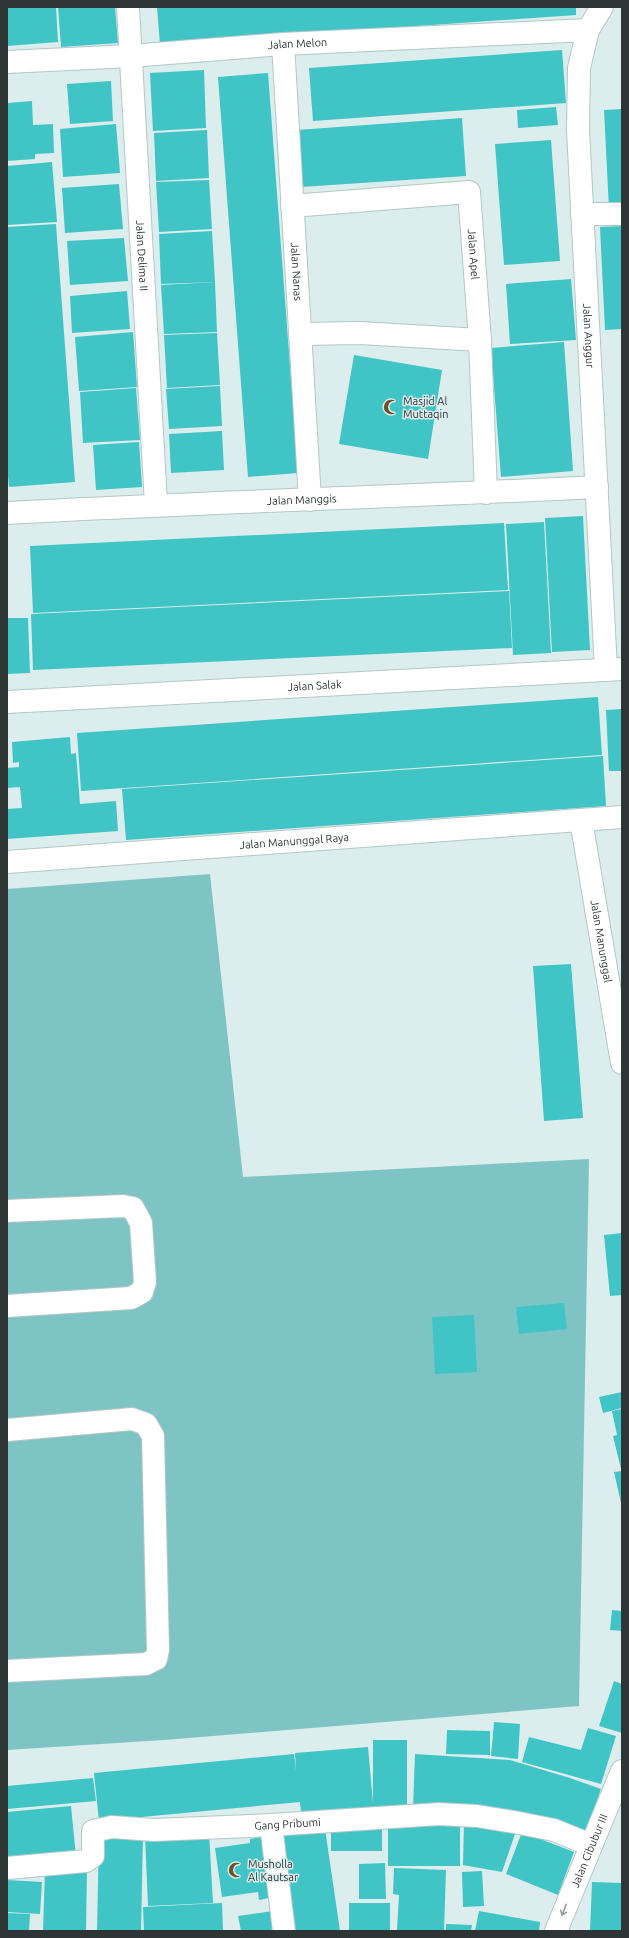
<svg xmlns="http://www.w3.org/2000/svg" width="629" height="1938" font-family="Ubuntu,sans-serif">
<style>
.green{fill:#7fc4c5}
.building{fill:#41c4c5}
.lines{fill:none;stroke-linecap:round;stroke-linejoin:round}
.minor-casing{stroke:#b5c6c6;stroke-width:24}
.minor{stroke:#fff;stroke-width:22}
.oneway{stroke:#969a9a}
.labels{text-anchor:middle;stroke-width:3;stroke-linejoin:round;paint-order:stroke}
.street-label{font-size:11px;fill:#2e3535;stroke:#dceded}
.poi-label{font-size:11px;fill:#2e3535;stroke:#dceded;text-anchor:start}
</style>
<rect width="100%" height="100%" fill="#dceded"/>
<path class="green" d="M210,874l33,303 346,-18 -10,547 -415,34 -157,10v-861z"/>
<path class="building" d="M7,7h49l2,35 -51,4z
M58,7h57l3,36 -57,4z
M157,7h419v8l-416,29z
M562,50l4,53 -253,18 -4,-53z
M204,70l2,58 -53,3 -3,-58z
M268,73l30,400 -50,4 -30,-400z
M111,81l2,40 -43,3 -3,-40z
M32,101l1,24 20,-1 1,29 -19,1v5l-28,2v-58z
M556,107l2,18 -40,3 -1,-18z
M622,109v99l-13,1 -5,-99z
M462,118l4,58 -165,11 -4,-57z
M116,124l4,49 -57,4 -3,-48z
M207,130l2,48 -53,3 -2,-48z
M551,140l9,121 -56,4 -9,-121z
M52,162l5,60 -50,3v-59z
M209,180l3,49 -53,3 -3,-50z
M119,184l4,45 -58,4 -3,-45z
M56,224l19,258 -66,5 -2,-22v-238z
M622,226v103l-17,1 -5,-103z
M212,231l3,51 -54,2 -2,-50z
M124,238l4,43 -58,4 -3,-44z
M571,279l5,61 -66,4 -4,-60z
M215,282l2,50 -53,2 -3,-49z
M127,291l3,38 -58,4 -2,-37z
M133,332l4,55 -58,4 -4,-54z
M217,333l3,52 -53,3 -3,-53z
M564,342l9,129 -72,6 -10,-129z
M354,355l88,15 -14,89 -89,-15z
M220,386l2,40 -53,3 -3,-40z
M136,388l4,52 -57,3 -3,-51z
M222,431l2,39 -53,3 -2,-39z
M139,442l3,45 -46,3 -3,-45z
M583,516l7,134 -38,2 -7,-134z
M544,522l7,131 -38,2 -7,-131z
M504,523l4,67 -475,23 -3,-67z
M509,591l3,57 -479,22 -2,-56z
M7,618h21l2,55 -23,1z
M598,697l4,58 -521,36 -4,-58z
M622,709v62h-13l-3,-61z
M70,737l1,17 5,-1 4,51 36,-3 2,30 -111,8v-30l15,-1 -2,-21 -13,1v-20l12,-1v-5l-6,1 -1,-21z
M603,756l3,50 -480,34 -4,-51z
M571,964l12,154 -39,3 -11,-155z
M622,1233v62l-12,1 -6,-61z
M564,1303l3,26 -48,5 -3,-27z
M474,1315l3,57 -42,2 -3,-57z
M622,1392v16l-19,5 -4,-16z
M622,1409v59l-1,1 -8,-33 4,-1 -5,-24z
M622,1471v32h-1l-7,-31z
M612,1610l10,1v20l-12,-1z
M614,1681l8,3v49l-23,-7z
M494,1722l26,2 -2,35 -27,-3z
M588,1728l28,8 -15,48 -79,-22 7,-25 52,13z
M447,1730l43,1v24l-44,-1z
M373,1740h34v68h-34z
M368,1747l6,67 -72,7 -2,-19 -201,19 -5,-48 200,-19 2,17 -1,-18z
M415,1754l95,6 60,18 31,11 -16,47 -172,-27z
M93,1778l3,23 -89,8v-23z
M71,1806l5,51 -69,6v-51z
M382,1821v30h-51v-29z
M388,1821h72v45h-72z
M324,1822l16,109h-50l-14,-102z
M464,1822l52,9 -14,41 -39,-7z
M522,1832l52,20 -16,43 -52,-21z
M209,1833l4,70 -65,3 -3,-70z
M99,1835l44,1 -2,95h-44z
M266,1836l8,61 -15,3 -1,-8 -36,5 -7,-49 35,-5v-4z
M385,1863l1,36h-27v-35z
M45,1868l42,1 -1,62h-43z
M394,1868l52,2 -2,61 -47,-1 2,-35 -6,-1z
M482,1871l2,35 -21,1 -1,-35z
M7,1880l35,2 -2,32 -33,-2z
M592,1882l30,1v48h-32z
M222,1903l1,28h-79l-1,-24z
M349,1903h41v28h-41z
M273,1911l3,20h-35l-3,-15z
M479,1911l61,11 -1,9h-64z
M7,1913l23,1 -1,17h-22z
M446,1924l26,1 -1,6h-25z"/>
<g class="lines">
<g class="minor-casing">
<g id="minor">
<path id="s1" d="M128,7l28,497"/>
<path id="s2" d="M602,7l-14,23 -9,38 -1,62 28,540"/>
<path id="s3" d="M283,44l27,456"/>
<path id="s4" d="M7,62l123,-6 153,-12 305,-14"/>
<path id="s5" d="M292,206l177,-14 11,148 6,153"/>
<path d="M582,214h40"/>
<path d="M300,334l60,-1 120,7"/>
<path id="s6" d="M7,513c197,-11 393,-16 590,-26"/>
<path id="s7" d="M7,702l615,-33"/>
<path id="s8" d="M581,820l41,243"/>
<path id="s9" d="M7,862l615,-45"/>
<path d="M7,1211l116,-5 10,2 8,15 4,59 -3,10 -11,6 -124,8"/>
<path d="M7,1430l125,-11 14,5 7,12 5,214 -2,9 -10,5 -139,7"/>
<path d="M271,1825l13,106"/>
<path id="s10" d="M7,1868l79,-7 7,-5v-25l19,-4 42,3 117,-5 168,-11 38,2 37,6 40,8 37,15"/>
<path id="s11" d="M556,1931l66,-160"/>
</g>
</g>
<use href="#minor" class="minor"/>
</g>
<defs><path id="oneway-shaft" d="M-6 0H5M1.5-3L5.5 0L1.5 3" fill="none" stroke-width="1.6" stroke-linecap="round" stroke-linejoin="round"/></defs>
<use class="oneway" href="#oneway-shaft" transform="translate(564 1910) rotate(110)"/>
<defs>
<g id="mosque-bare" transform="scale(1.2)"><path d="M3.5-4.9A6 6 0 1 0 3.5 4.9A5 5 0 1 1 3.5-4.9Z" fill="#6e5125" stroke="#dceded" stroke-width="2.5" paint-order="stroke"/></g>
</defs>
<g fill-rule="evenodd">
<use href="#mosque-bare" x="391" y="407"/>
<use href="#mosque-bare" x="236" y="1870"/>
</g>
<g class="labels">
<g class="street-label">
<text dy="4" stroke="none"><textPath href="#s4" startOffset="291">Jalan Melon</textPath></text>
<text dy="4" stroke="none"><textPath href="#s5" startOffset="240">Jalan Apel</textPath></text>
<text dy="4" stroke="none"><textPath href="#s1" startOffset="249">Jalan Delima II</textPath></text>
<text dy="4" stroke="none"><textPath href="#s3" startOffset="228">Jalan Nanas</textPath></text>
<text dy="4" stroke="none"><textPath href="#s2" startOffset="334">Jalan Anggur</textPath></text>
<text dy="4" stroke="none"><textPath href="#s6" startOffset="295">Jalan Manggis</textPath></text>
<text dy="4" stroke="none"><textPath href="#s7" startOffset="308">Jalan Salak</textPath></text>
<text dy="4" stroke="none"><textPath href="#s9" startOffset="288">Jalan Manunggal Raya</textPath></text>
<text dy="4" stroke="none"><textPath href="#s8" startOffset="123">Jalan Manunggal</textPath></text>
<text dy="4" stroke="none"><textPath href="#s10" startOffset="308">Gang Pribumi</textPath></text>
<text dy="4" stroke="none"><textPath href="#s11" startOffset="87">Jalan Cibubur III</textPath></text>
</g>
<g class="poi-label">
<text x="403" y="405">Masjid Al<tspan x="403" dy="13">Muttaqin</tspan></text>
<text x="248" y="1868">Musholla<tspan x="248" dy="13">Al Kautsar</tspan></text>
</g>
</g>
<rect width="629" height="1938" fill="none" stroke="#2e3535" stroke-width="16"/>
</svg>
